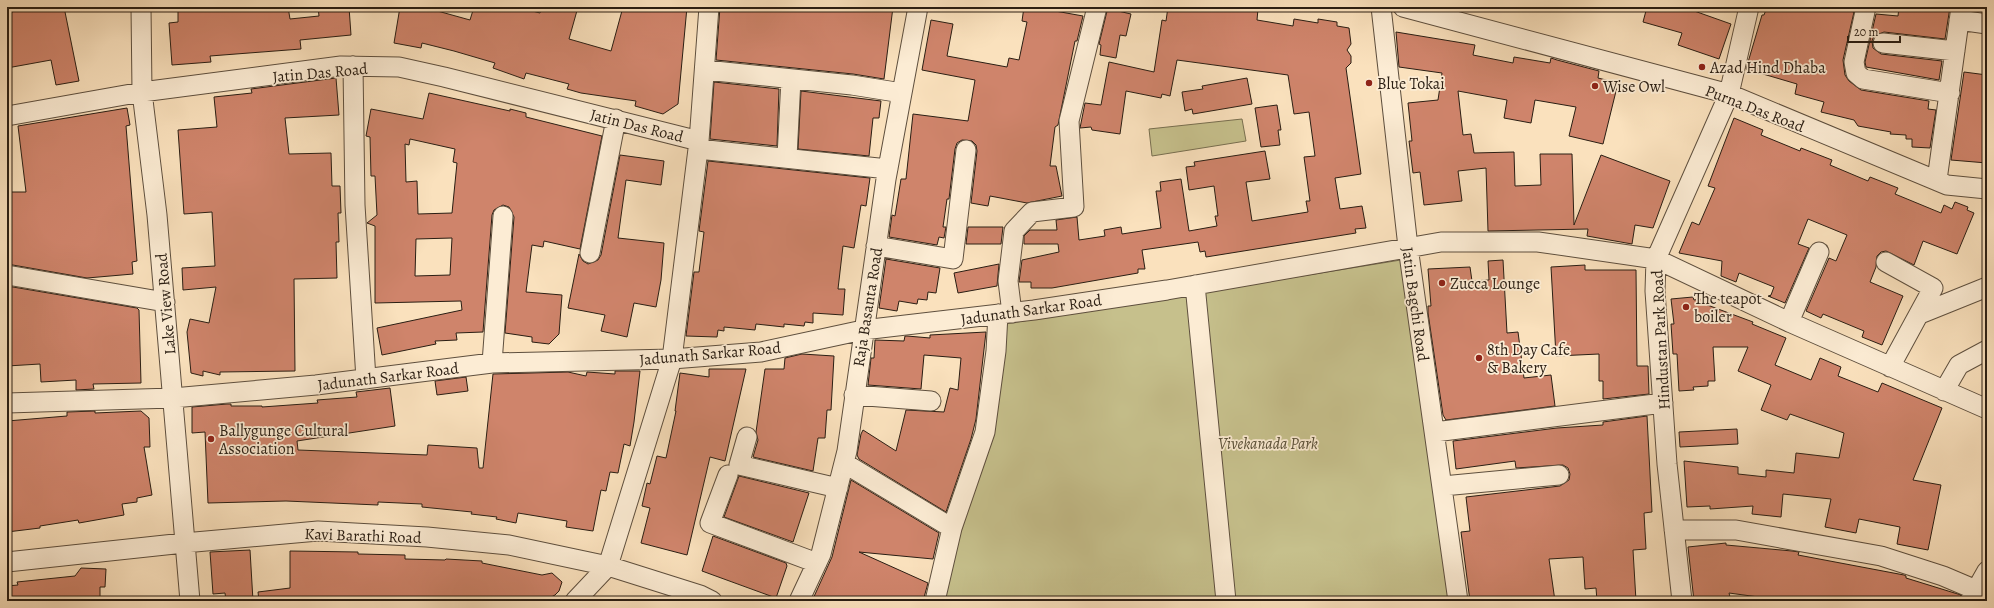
<svg xmlns="http://www.w3.org/2000/svg" width="1994" height="608" font-family="Alegreya,serif">
<style>
.green{fill:#c6c08c;stroke:#786f50}
.building{fill:#cf846b;stroke:#2a1e13;fill-rule:evenodd}
.lines{fill:none;stroke-linecap:round;stroke-linejoin:round}
.minor-casing{stroke:#5e4f3e;stroke-width:21}
.minor{stroke:#fcecd4;stroke-width:19}
.poi-dot{fill:#8f2418;stroke:#fcecd4;stroke-width:1.5}
.labels{text-anchor:middle;stroke-width:3.5;stroke-linejoin:round;paint-order:stroke}
.poi-label{font-size:16px;fill:#2a1e13;stroke:#fcecd4;text-anchor:start}
.street-label{font-size:16px;fill:#2a1e13;stroke:#fcecd4}
.park-label{font-size:16px;font-style:italic;fill:#594f37;stroke:#fcecd4}
</style>
<rect width="100%" height="100%" fill="#fae1bd"/>
<filter id="stains"><feTurbulence type="fractalNoise" baseFrequency=".005" numOctaves="4"/><feColorMatrix values="0 0 0 0 .2 0 0 0 0 .09 0 0 0 0 .02 0 0 0 .5 -.17"/></filter>
<radialGradient id="worn" r=".72"><stop offset=".6" stop-color="#630" stop-opacity="0"/><stop offset="1" stop-color="#630" stop-opacity=".3"/></radialGradient>
<path class="green" d="M1242,119l4,22 -94,15 -3,-27z
M1407,259l44,342h-512l66,-277z"/>
<path class="building" d="M11,7h53l15,74 -23,4 -5,-25 -44,8v-54l5,-1z
M178,7h110l2,12 29,-3 -1,-9h31l2,28 -51,5 1,9 -91,7 1,6 -39,3 -3,-42 9,-1z
M400,7h23l47,13 4,-13h43l23,6 1,-6h37l-9,32 42,12 12,-44h64l-9,97 -15,10 -28,-8 1,-5 -55,-8 -14,-4 2,-5 -43,-11 -2,6 -31,-11 2,-5 -41,-12 -32,-8 -1,5 -27,-5z
M720,7h19l30,4v-4h124l-9,72 -31,-5 -137,-14z
M1024,7h9l50,9 -6,25h-2l-17,84 -3,2 -5,39h6l6,30 -35,7 -37,-7 -2,10 -17,-3 6,-52 -1,-6 -4,-4 -10,-1 -5,3 -2,6 -6,50h-2l-4,28h3l-2,11 -5,-1 -2,8 -48,-8 3,-22 3,1 6,-37h5l7,-65 55,7 7,-41 -53,-10 9,-50 22,4 -6,32 60,11 2,-9 10,2 8,-38 -5,-1z
M1108,7h11l-1,4 13,3 -5,22 -6,-1 -4,23 -16,-3 1,-10 -2,-1z
M1168,7h76l14,2 -1,11 36,6 1,-7 24,4v-4l19,3v4l12,2 2,16 -4,6 4,6v7l-5,5 15,106 -26,4 5,31 22,-3 4,22 -11,1 1,4 -150,24 -1,-6 -5,1 -2,-10 -56,8 3,19h-7v4l-86,15h-21v-6h-12l3,-22 37,-8 -1,-8h-34v-8l6,-6h27l-1,-10 21,-3 2,23 26,-4 -1,-6 17,-3 1,7 39,-6 -5,-37h5l-1,-9 21,-3 8,52 28,-5 -2,-10h3l-4,-30 -25,4 -3,-23 9,-1 -1,-4 71,-11 5,28 -24,3 6,39 56,-9 -2,-11h4l-6,-44 11,-1 -6,-44 -15,2 -6,-39 -111,-15 -7,36 -8,-2 -1,4 -35,-7 -6,43 -28,-4 -1,-3 -11,1 5,-25 16,2 8,-43 45,10 8,-52 4,1z
M1647,7h36l48,17 -12,35 -41,-14 4,-12 -39,-11z
M1767,7h68l19,5 -11,48 2,15 4,6 12,9 68,11 -1,8 8,1 -6,38 -18,-1v-8h-6v-4l-16,-1 1,-2 -33,-6 -4,-6 -33,-8 3,-10 -29,-8 2,-10 -51,-15 16,-54h2z
M1899,7h51l-5,32 -61,-7 -10,4 -2,5 1,7 8,6 61,7 -3,19 -73,-13 -1,-5 11,-48 22,2z
M1396,32l79,13 -2,10 40,8 1,-6 36,6 1,-5 6,2 42,11 -1,7 20,5 -15,61 -34,-8 7,-29 -41,-7 -4,23 -27,-5 3,-18 -49,-9 5,44 8,-1 3,19 40,-1 1,34 26,-1 -1,-31h32l2,71 27,-70 69,26 -17,47 -18,-3 -3,19 -45,-8 1,-7 -100,2 -2,-63 -28,3 4,30 -38,4 -4,-33 -7,1 -4,-32h3l-4,-38 30,-3 4,-27 -43,-6z
M1964,72l23,3v34l-3,19h3v35l-36,-3z
M336,78l3,37 -54,3 4,36 42,-1 1,33h8l1,27h-3l1,29h-3l1,36 -43,1 1,92 -75,1v3l-17,-4v5l-12,-3 -4,-41 3,-13 19,4 7,-36 -33,3 -1,-22 33,-2 -3,-54 -28,2 -6,-84 39,-3 -3,-30 38,-4 -1,-4z
M1247,78l5,26 -59,10 -1,-5 -7,2 -3,-19 21,-3 -1,-3z
M714,82l65,7 -2,57 -67,-7z
M801,91l80,10 -2,17h-6l-4,38 -71,-7z
M429,93l81,18v-2l16,4v4l76,19 -22,113 -36,-8 -1,6 -11,-2 -6,47 36,3 -3,39 -10,10 -17,-2v-5l-27,-4 9,-116 -5,-10 -6,-2 -9,5 -2,5 -9,117 -27,1 1,7 -22,1 1,3 -54,11 -5,-27 85,-18 -1,-9 -86,2v-77l-8,-3 10,-8 -2,-39h-4l-1,-39 -4,-1 5,-27 52,10zM410,139l45,10 -2,13 4,1 -5,50 -34,1 -1,-33 -11,1 -1,-38 4,1zM452,238l-2,37 -35,1 1,-37z
M1277,105l4,25h-3l2,15 -19,2 -6,-39z
M127,108l3,17 -4,1 11,135 -5,1 1,12 -46,4 -80,-14v-72h19l-8,-66z
M1734,118l29,12 -2,5 39,16 1,-3 31,12 -2,5 38,16 2,-4 28,11 -3,6 46,19 3,-8 8,4 3,-7 13,5 -1,3 7,3 -17,41 -34,-13 -9,24 -28,-14 -5,1 -4,4 -1,11 -6,15 33,14 -21,49 -20,-8 2,-6 -41,-17 -2,4 -15,-7 23,-53 7,3 11,-26 -39,-16 -10,25 11,4 -24,55 -17,-7h3h-2l2,-1 3,-8 -35,-14 -3,9 -15,-6 1,-15 -43,-8 13,-31 7,3 16,-37 -7,-2z
M620,155l44,6 -3,24 -35,-5 -8,58 46,5 -3,37 -5,27 -22,-4 -7,34 -26,-6 4,-16 -37,-7 11,-54 4,7 5,3 10,-4 3,-5z
M708,161l162,17 -4,28 -5,-1 -7,43 -11,-2 -5,43h7l-2,26 -30,-2v10l-8,-1 -1,4 -20,-2v3l-28,-3 -1,6 -31,-3v4l-6,-1 -1,7 -31,-1 8,-64h5l5,-40 -5,-1z
M968,227h35l-2,17h-35z
M886,259l54,9 -4,25 -8,-1 -1,8 -9,-1 -1,5 -18,-3 -2,10 -18,-3z
M1503,260l4,73 11,-1 6,46 27,-3 4,31 -109,14 -3,-5 -15,-102v-7h3l-3,-37 42,-2 2,14 17,-1 -1,-19z
M999,264l-2,22 -39,7 -4,-20z
M1585,265v5h51l1,96h11l1,28 -46,5v-18h-4v-27l-43,2 -5,-89z
M7,286l130,22 2,2 2,73 -48,1 1,5 -18,1v-10l-35,2 -1,-18 -33,2z
M1693,297l1,3 8,-1v4l51,19 -1,2 34,14 -11,27 36,15 9,-22 21,9 -3,9 40,16 4,-9 60,25 -29,72 28,5 -13,65 -31,-6 3,-17 -41,-8 -3,14 -31,-6 6,-28 -48,-5 -2,23 -29,-3 1,-8 -43,3v-3l-23,1 -3,-46 54,6v7l28,3v-7l28,3 2,-20 43,5 5,-25 -54,-19 -3,6 -26,-10 10,-25 -33,-14 10,-24h-35l2,34h-7v5l-15,1 1,3 -15,1 -2,-37h-4l-2,-30h3l-3,-25z
M986,332l-10,87 -5,20 -25,73 -87,-53 -2,-4 4,-21 2,-4 33,21 10,-41 38,2 6,-24 8,2 3,-32 -37,-3 -3,34 -53,-4 3,-27h3l1,-18 29,1 1,-5h2l23,2v-3z
M802,354l32,2 -3,54h-4l-2,28h-7l-5,33 -60,-14 5,-17 -2,-8 9,-63h19l1,-11z
M709,369h37l-21,92 -15,-4 -23,98 -46,-12 9,-35 -8,-2 5,-23 3,1 7,-28 9,2 10,-47h-1l5,-38 29,4z
M615,371h25l-6,51 -4,24 -6,-2 -6,29 -8,-1 -4,19 -5,-1 -8,41 -27,-4 1,-6 -49,-8 -2,10 -20,-4 1,-2 -26,-3 1,-2 -50,-5v-3l-44,-2v3l-92,-4 -78,2 -3,-71 -13,1v-26l35,-3h4v2h31v1l56,-4 -1,-3 40,-3 -1,-5 34,-4 5,38 -98,15 1,9 129,5 1,-10 49,3 2,20h4l10,-94 75,-2 18,4 1,-4 28,2z
M466,377l2,14 -31,4 -2,-14z
M95,411v2l46,-2 8,7 1,29h-6l8,48 -15,3v4l-15,2 2,11 -45,8 -1,-3 -38,6v2l-33,4v-111l60,-5v-4z
M1647,416l5,96 -8,1 2,36 -13,1 3,51h-39l-1,-13 -11,1 -2,-32 -34,2 6,42h-85l-9,-69 9,-1 -4,-34 94,-11 9,-6 1,-6 -2,-6 -5,-3 -47,3 -1,-7 -59,8 -3,-28 104,-13 46,-3v-3z
M1737,429l1,15 -58,3 -1,-15z
M739,476l70,17 -16,49 -69,-25z
M851,480l88,53 -6,26 -74,-7 69,31 -5,18h-111l20,-44z
M713,536l73,27 1,3 -11,32 -74,-27z
M1726,543v2l66,6 7,1 -1,3 106,20 2,1v2l55,17 -2,6h-58l-14,-2v2h-99l-59,-8 2,8h-37l-6,-54z
M250,550l3,51h-27l-1,-8 -12,1 -3,-42z
M290,551l68,1v2l47,1v4l40,1 1,-1 36,2v2l60,12 10,-2 10,9 -3,9 -4,4 -11,6h-174v-4l-47,1v3h-64l-1,-9 32,-4z
M81,568l25,1 -1,18h-5v14h-93v-15l11,-1 -1,-3 58,-6z"/>
<g class="lines">
<g class="minor-casing">
<path id="minor" d="M141,7l1,85 15,123 33,386
M1381,7l27,240 50,354
M1403,7l326,87 218,91 40,4
M1866,7l-12,55 2,11 7,6 87,14
M1959,20l28,4
M1883,43l72,8
M353,66l2,139 11,174
M705,70l147,15 50,8
M7,116l135,-24 199,-26 58,1 45,10 255,64
M698,149l190,20
M787,157l4,-78
M1937,180l24,-173
M876,246l77,13 13,-109
M590,253l26,-134
M1886,262l47,26 -43,79
M7,275l158,27
M1195,285l31,316
M1012,313l-4,-32 6,-50 18,-19 42,-5 -5,-86 28,-114
M1920,314l67,-27
M1789,322l30,-70
M492,363l11,-147
M1944,391l15,-26 28,-15
M854,395l77,6
M7,403l166,-5 143,-13 176,-22 180,-4 89,-7 102,-22 171,-20 133,-20 274,-48h97l118,17 133,63 198,87
M1435,432l228,-29
M747,437l-8,28 99,23
M844,463l108,65
M728,475l-18,48 107,40
M1443,486l116,-11
M1674,530h62l145,26 62,20 33,14
M7,562l177,-19 134,-12 109,6 82,8 99,21 92,29 12,6
M575,601l33,-35 64,-207 27,-218 10,-134
M799,601l22,-47 26,-103 39,-272 32,-172
M935,601l17,-73 33,-96 11,-81 2,-37
M1682,601l-15,-137 -12,-173 1,-32 73,-165 20,-87
M1970,601l17,-30"/>
</g>
<use href="#minor" class="minor"/>
</g>
<g class="poi-dot">
<circle cx="1702" cy="67" r="4"/>
<circle cx="1369" cy="83" r="4"/>
<circle cx="1595" cy="86" r="4"/>
<circle cx="1442" cy="283" r="4"/>
<circle cx="1686" cy="307" r="4"/>
<circle cx="1479" cy="358" r="4"/>
<circle cx="211" cy="439" r="4"/>
</g>
<g class="labels">
<g class="poi-label">
<text x="1710" y="73">Azad Hind Dhaba</text>
<text x="1377" y="89">Blue Tokai</text>
<text x="1603" y="92">Wise Owl</text>
<text x="1450" y="289">Zucca Lounge</text>
<text x="1694" y="304">The teapot<tspan x="1694" dy="18">boiler</tspan></text>
<text x="1487" y="355">8th Day Cafe<tspan x="1487" dy="18">&amp; Bakery</tspan></text>
<text x="219" y="436">Ballygunge Cultural<tspan x="219" dy="18">Association</tspan></text>
</g>
<g class="street-label">
<text transform="translate(320 72) rotate(-5)" y="6">Jatin Das Road</text>
<text transform="translate(1755 108) rotate(21)" y="6">Purna Das Road</text>
<text transform="translate(637 125) rotate(14)" y="6">Jatin Das Road</text>
<text transform="translate(165 304) rotate(-95)" y="6">Lake View Road</text>
<text transform="translate(1416 304) rotate(82)" y="6">Jatin Bagchi Road</text>
<text transform="translate(867 307) rotate(-81)" y="6">Raja Basanta Road</text>
<text transform="translate(1031 309) rotate(-8)" y="6">Jadunath Sarkar Road</text>
<text transform="translate(1660 340) rotate(-93)" y="6">Hindustan Park Road</text>
<text transform="translate(710 353) rotate(-5)" y="6">Jadunath Sarkar Road</text>
<text transform="translate(388 376) rotate(-7)" y="6">Jadunath Sarkar Road</text>
<text transform="translate(363 535) rotate(2)" y="6">Kavi Barathi Road</text>
</g>
<g class="park-label">
<text x="1268" y="449">Vivekanada Park</text>
</g>
</g>
<rect width="1994" height="608" fill="none" stroke="#fae1bd" stroke-width="24"/>
<rect x="8" y="8" width="1978" height="592" fill="none" stroke="#2a1e13" stroke-width="2"/>
<rect x="12" y="12" width="1970" height="584" fill="none" stroke="#2a1e13"/>
<path d="M1848 36v6h52v-6" fill="none" stroke="#2a1e13" stroke-width="2"/>
<text x="1854" y="36" font-size="12" fill="#2a1e13" stroke="#fcecd4" stroke-width="3" paint-order="stroke">20 m</text>
<rect width="100%" height="100%" filter="url(#stains)"/>
<rect width="100%" height="100%" fill="url(#worn)"/>
</svg>
